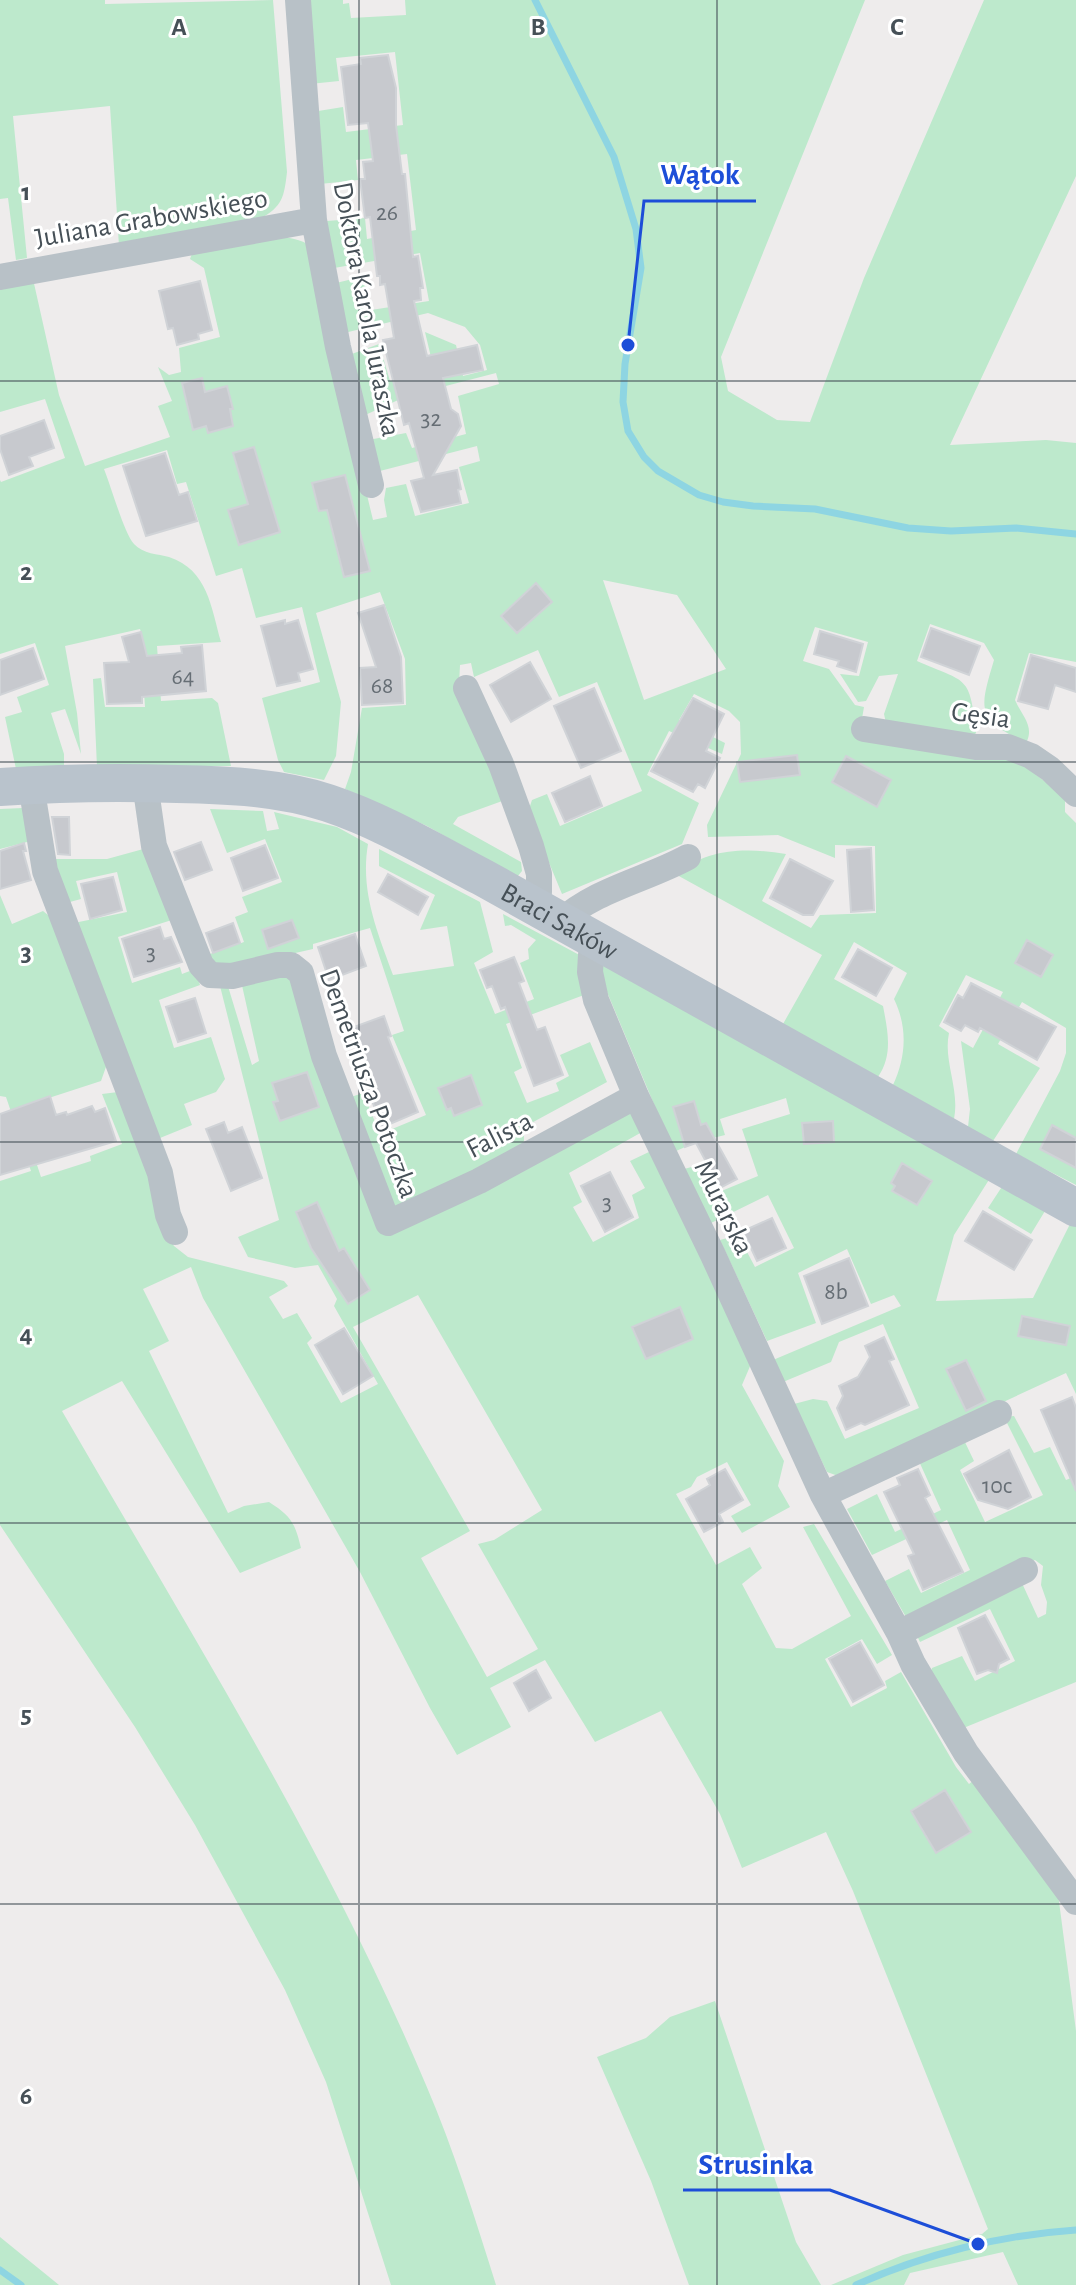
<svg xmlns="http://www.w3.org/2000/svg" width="1076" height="2285" font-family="'Alegreya Sans',sans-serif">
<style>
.green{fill:#bde9cc;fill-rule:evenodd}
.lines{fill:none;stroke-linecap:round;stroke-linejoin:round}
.stream{stroke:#8ed5e2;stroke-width:7}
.building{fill:#c7c9ce;stroke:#d0d3d7;stroke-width:2}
.street{stroke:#b8c1c7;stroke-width:26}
.secondary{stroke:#b9c3cc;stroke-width:38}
.grid{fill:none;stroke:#465057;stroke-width:2;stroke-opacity:0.55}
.labels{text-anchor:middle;stroke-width:6;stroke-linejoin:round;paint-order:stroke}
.number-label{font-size:24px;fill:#666e75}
.street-label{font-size:28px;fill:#465057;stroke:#fff}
.grid-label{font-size:26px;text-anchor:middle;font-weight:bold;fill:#465057;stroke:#fff;stroke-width:6;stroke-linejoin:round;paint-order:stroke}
.leader{fill:none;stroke:#1d4ed8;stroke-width:3}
.callout-dot{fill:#1d4ed8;stroke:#fff;stroke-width:3}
.callout-label{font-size:30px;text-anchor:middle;font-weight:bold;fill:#1d4ed8;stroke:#fff;stroke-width:6;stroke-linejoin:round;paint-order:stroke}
</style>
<rect width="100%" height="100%" fill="#eeecec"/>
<path class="green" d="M0,0h105v4l168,-4 14,172c-3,25 -4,34 -27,47l-141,27 -9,-140 -97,10 14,142 -11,2 -8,-62 -8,1z
M305,0h38v4l6,-1 2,15 55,-3 -1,-15h460l-144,357 7,34 49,29 33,2 54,-144 120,-278h92v176l-126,269 96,-5 30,3v219l-47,-9 -14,47c7,16 20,26 11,43 -50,-25 -47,-32 -32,-83l-10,-17 -54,-19 -13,37c50,22 53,13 59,72l-8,7 -82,-17 -2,-9 14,-40 -19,2 -13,25 -8,1 -18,-28 19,2 9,-34 -53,-15 -12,34 26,8 26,36 9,2 -5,29 149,17 57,44v15l11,11v362l-60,-31 44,-83 6,-18v-25l-44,-26 -24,42 42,24 -47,73 -25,-14 2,-18 -9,-68 12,7 30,-56 -37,-17 -27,51 10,7c-6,28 11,56 5,86l-61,-34c13,-28 15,-57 1,-86l13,-26 -53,-31 -20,37 49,27c5,26 10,49 -5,71l-95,-53 39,-69 -145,-80c29,-28 72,-27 109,-21l-24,47 49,27 9,-13 56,-2 -1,-67 -40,-1v13l-57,-23 -70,2 -1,-12 34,-71 -1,-32 -11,-11 -35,-17 -15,26 46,23 -3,11 -53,-23 -22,44 52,28 -17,41 -120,50 -34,-82 4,-12 15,-6 13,32 82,-35 -45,-109 -38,15 -21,-47 -64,27 -3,-14 -11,2 -1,20 46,115 -47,17 -5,7 68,38 1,9 -5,6 -90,-51 -82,-37 6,-17 11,-64 44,-3 -1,-46 -25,-67 -64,21 25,89 -5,54 -12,24 -40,-8 -6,-12 -16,-62 58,-16 -18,-75 -46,11 -14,-50 -26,8 -30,-94 -9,2 -10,-34 -63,19c7,17 20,64 30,75 9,10 24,10 35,13 39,13 42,50 52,85l-64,4 4,55 51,-3 6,5 13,63 -134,1 -4,-88 8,-1 4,29h40l-3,-45 7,-1 -9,-32 -75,17 12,67 4,41 -16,-45 -14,4 13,41v14l-48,1 -11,-52 17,-5 -5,-15 32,-12 -14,-42 -35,11v-174l1,2 64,-24 -20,-59 -45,13v-127l33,-6 26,116 26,71 85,-29 -12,-31 14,-5 -14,-34 11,8 12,-3 -2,-24 41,-11 -16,-69 -14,-9 3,-8c35,-6 87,-25 118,-5l17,88 45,186 14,-3 -3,-17 2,-12 20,-4 9,32 54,-13 -10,-36 21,-6 -3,-15 -101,26 -8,-32 38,-7 6,15 54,-14 -8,-38 41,-12 -3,-11 -89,23 -44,20 -14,-61 30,-11 11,37 44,-11 -9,-38 31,13 7,31 24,-6 -7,-25 -15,-18 -37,-14 -84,20 -8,-50 29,-7 6,34 58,-9 -9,-48 -86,15 -7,-47 38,-3 2,21 49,-9 -9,-76 -51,6 2,20 -38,4 -8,-72 31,-5 3,25 57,-7 -8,-73 -59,6 3,23 -29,3zM603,580l74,15 49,74 -82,31z
M23,808l8,33 -31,8v-40z
M210,809l53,2 4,20 12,-2 -5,-17 63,15 31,17c-8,47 9,87 25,131l61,-9 -7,-40 -27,4 15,-35 -56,-29v-17l101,53 13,50 -19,11 21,51 39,-15 -14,-36 9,-4 -1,-10 8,-9 -25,-15 -6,1 -2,-12 82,44 -1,37 -78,29 16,44 -8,4 13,31 32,-12 -3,-8 13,-7 -9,-21 30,-13 17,40 -83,45v14l-10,15 -124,61 -45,-118 18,-6 17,41 46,-19 -34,-80 12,-4 -34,-103 -57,16v5l-85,19 -22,-8 1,-5 37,-13 -9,-25 13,-5 -6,-15 40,-15 -17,-43 -38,14z
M147,848l28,71 -57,18 14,46 48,-16 2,7 13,-5 5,16 -41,15 15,48 37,-11 14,42 -9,13 -32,12 8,21 -32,13 -86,-215 53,-11 -10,-40 -41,9 5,18 -15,4 -18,-44h59z
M0,895l12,29 31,-13 15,12 49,141 -6,17 -83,27 23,69 50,-16 -1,-5 32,-12 -20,-50 16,-2 35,94 14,48 7,12 14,11 96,24 4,5 -19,11 14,22 14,-6 15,25 -5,5 34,60 37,-19 -44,-78 3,-7 -19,-34 -23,3 -47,-11 -10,-20 41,-17 -59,-234 7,-3 25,82 7,-4 -18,-80 46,-12 97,257 248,-114 10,20 -73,41 13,29 -9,5 20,35 46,-24 -7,-23 13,-7 -15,-27 21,-10 100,213 -9,21 42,76 -6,25 12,21 -48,26 -11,-17 20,-11 -24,-43 -30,15 -6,10 -15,7 40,71 34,-18 12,21 -20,16 34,64 16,1 59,-33 -48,-89 11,-3 78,131 -15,9 -15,-25 -37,20 26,48 36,-19 -2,-7 16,-9 55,95 13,17 5,-4 84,114 18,137v254h-58l-15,-33 -93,21 -6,12h-73l72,-30 79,-21 6,-5 -135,-338 -27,-59 -84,36 -22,-54 -59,-103 -66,31 -50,-82 -55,28 21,39 -54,28 -27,-47 -70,-136 -157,-274 -12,-31 -48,22 26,52 -20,10 79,162 16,-7 25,-4c22,14 26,21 32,46l-61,25 -118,-192 -60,30c127,220 265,439 364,674 28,65 49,133 70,200h-105l-65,-203 -41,-92 -90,-165 -60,-98 -135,-202v-344l31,-10 -25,-74 -6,-1zM418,1295l124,215 -48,30 -16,4 60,105 -51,28 -66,-119 49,-27 -117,-204z
M603,957l389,218 -38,60 -18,66 97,-3 39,-78 4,3v171l-10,-21 -225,104 -14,-5 -33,-68 19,-5 14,2 18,38 74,-31 -36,-84 -44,18 -8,20 -48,20 -10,-22 128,-54 -7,-11 -23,9 -24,-55 -49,24 18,50 -49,18 -47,-101 18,-5 17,32 39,-19 -26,-53 -57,28 -27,-54 19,-5 16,28 39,-16 -16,-47 48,-15 -4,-16 -66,21 5,16 -20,5 -11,-39 -9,46 -11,5 -72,-172z
M1005,1182l43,24 -17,28 -43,-26z
M1014,1416l20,37 16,-6 16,33 10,-4v206l-115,47 -30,-57 1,-4 30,-12 13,25 40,-20 -25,-52 -70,33 -4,-8 105,-53 17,37 8,-4 1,-12 -6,-17 2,-19 -8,-6 -120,58 -9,-1 -21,-36 24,-12 12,24 49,-23 -23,-50 -75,35 -25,-46 30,-15 18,38 46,-22 -23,-51 45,-21 11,23 -14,9 25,52 58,-27 -39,-78z
M715,2001l81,241 25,43h-132l-38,-104 -54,-124 49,-19 24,-21z
M0,2237l59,48h-59z"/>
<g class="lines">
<path class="stream" d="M535,0l79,157 22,72 5,39 -16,96 -2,38 5,29 16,26 14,14 41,24 24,7 30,4 62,3 93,19 43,3 65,-3 60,6
M0,2270l21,15
M856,2285c68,-31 145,-50 220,-55"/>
</g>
<path class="building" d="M388,55l8,33v37l6,49h3l8,83 5,-1 5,32h-3l1,12 -7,1 13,55 50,-11 6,25 -40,8 8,31 7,5 3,12 -28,49 24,-5 4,19 -3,1 3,13 -40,9 -10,-31 13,-3 -15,-55 -5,2 -21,-85 11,-2 -9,-54 -5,1v-9h-3l-7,-59 -5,1 -5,-39h5l-2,-17 10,-1 -5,-38 -20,2 -7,-58 20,-3 -1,-6z
M200,281l12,49 -14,4 1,5 -22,6 -4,-17 -5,1 -9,-38z
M202,378l3,14 22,-6 6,23h-3l3,17 -25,7 -2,-7 -13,4 -11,-47z
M44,420l10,28 -25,9 4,9 -24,9 -9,-26v-13z
M254,447l26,85 -41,13 -11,-35 20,-6 -15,-51z
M165,453l14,42 9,-3 9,29 -51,15 -23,-70z
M345,475l25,96 -26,6 -17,-67 -8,1 -7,-28z
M536,583l16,19 -35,31 -16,-17z
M384,605l17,52 2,46 -41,2 -2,-37 16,-1 -18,-54z
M285,620v4l13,-4 15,49 -15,4 2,8 -23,5 -16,-60z
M931,628l49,18 -11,29 -48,-18z
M820,631l43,13 -7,28 -19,-6 2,-5 -25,-7z
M141,632l6,24 35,-3 -1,-6 21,-2 4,46 -64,6v6l-35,1 -3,-41 25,-1 -7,-25z
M33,648l11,31 -44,16v-35z
M1031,655l45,13v24l-21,-7 -7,24 -30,-8z
M530,662l21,37 -40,23 -21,-37z
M594,688l27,63 -40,17 -27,-62z
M693,698l31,16 -18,37 14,7 -15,30 -7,-4 -5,8 -42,-21z
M797,755l3,20 -60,7 -3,-20z
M846,756l45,24 -14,27 -45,-25z
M590,776l12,30 -37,16 -13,-29z
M52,817h17l1,38 -12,-1z
M201,842l11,28 -27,10 -11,-28z
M24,843l2,8h-3l8,29 -31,9v-38z
M265,845l13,33 -35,13 -12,-33z
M871,848l3,62 -23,2 -4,-62z
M790,859l43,22 -20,34h-10l-33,-17z
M388,874l40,23 -10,18 -40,-23z
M113,877l9,33 -32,9 -9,-35z
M292,920l7,18 -31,11 -6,-19z
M233,923l7,20 -27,10 -7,-20z
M160,927l4,12 7,-2 11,25 -48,15 -12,-38z
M355,934l11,32 -37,14 -11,-33z
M1027,940l26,15 -12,22 -26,-14z
M858,949l34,19 -16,28 -34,-19z
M514,957l10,24 -5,2 18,47 8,-3 18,48 -29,11 -29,-79 -4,2 -9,-23 -5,2 -7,-18z
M971,983l85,44 -19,33 -57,-32 -2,4 -13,-7 -4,6 -17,-9 14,-27 5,3z
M195,998l11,35 -28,9 -12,-35z
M384,1016l7,20 -3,1 30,75 -35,15 -23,-54 5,-2 -14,-43z
M307,1072l12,35 -39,14 -7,-19 5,-1 -6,-18z
M471,1075l11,30 -28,11 -3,-8 -4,2 -9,-22z
M50,1096l6,19 10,-3 1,3 25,-9 3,6 10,-4 11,33 -116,34v-61z
M694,1101l7,24 5,-2 31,56 -17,9 -24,-45 -11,4 -12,-40z
M833,1121l1,21 -30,2 -2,-21z
M224,1122l4,11 14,-6 20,51 -31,13 -25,-62z
M1052,1125l24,13v30l-36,-19z
M902,1163l30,18 -15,24 -25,-14 3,-5 -4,-3z
M610,1172l23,45 -28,15 -24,-46z
M317,1202l22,49 5,-3 26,42 -22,14 -37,-56 -15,-36z
M983,1211l49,29 -18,30 -49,-29z
M772,1218l14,30 -29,13 -14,-30z
M849,1258l19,48 -46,18 -18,-48z
M680,1307l13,32 -47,20 -14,-32z
M1022,1316l48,10 -4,19 -48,-9z
M344,1328l29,48 -30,18 -28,-49z
M884,1337l10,22 -5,2 20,44 -44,20 -4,-2 -15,7 -9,-22 6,-12 -4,-10 19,-9 12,-20 -5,-11z
M966,1360l20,41 -20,10 -20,-42z
M1072,1397l4,11v83l-35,-81z
M1009,1450l22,47 -23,12 -30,-9 -14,-26z
M725,1469l18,31 -24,14 4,8 -19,10 -18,-33 24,-14 -3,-6z
M918,1469l12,26 -5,3 38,74 -40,18 -15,-34 6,-2 -30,-62 16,-7 -3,-7z
M985,1615l24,44 -10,5 -2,9 -9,-3 -11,4 -19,-46z
M860,1642l24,43 -31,17 -24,-43z
M536,1670l15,28 -22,13 -15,-28z
M945,1790l26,42 -35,21 -25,-42z"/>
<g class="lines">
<path class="street" d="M298,0l16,220 24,127 33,138
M0,277l314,-57
M466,688l35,76 30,82 8,28v18l-5,15
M864,729l112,18h32l23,9 19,13 26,25
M145,783l9,63 47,119 9,10 22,1 46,-11h13l10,8 23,83 64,167 91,-42 157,-85
M31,785l14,86 115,302 8,42 7,17
M560,922c36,-33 86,-42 128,-65
M596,942l-5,13 -1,17 6,28 40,96 77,159 110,240 76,138 14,31 53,89 110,149
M823,1495l176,-82
M899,1633l126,-63"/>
<path class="secondary" id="s1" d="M0,787c59,-4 118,-5 177,-3 51,1 102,3 151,19 54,18 104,48 154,74l594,331"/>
</g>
<path class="grid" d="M359,0v2285M717,0v2285M0,381h1076M0,762h1076M0,1142h1076M0,1523h1076M0,1904h1076"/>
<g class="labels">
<g class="number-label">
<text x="387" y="220">26</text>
<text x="431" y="426">32</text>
<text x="183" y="684">64</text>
<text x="382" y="693">68</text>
<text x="151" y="960">3</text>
<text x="607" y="1210">3</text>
<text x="836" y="1299">8b</text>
<text x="997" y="1493">10c</text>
</g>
<g class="street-label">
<text transform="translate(151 217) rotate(-10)" y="10">Juliana Grabowskiego</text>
<text transform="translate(368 309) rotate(79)" y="10">Doktora Karola Juraszka</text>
<text transform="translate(981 714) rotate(8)" y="10">Gęsia</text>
<text dy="10" stroke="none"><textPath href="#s1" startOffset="590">Braci Saków</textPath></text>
<text transform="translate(370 1083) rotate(70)" y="10">Demetriusza Potoczka</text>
<text transform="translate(499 1134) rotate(-27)" y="10">Falista</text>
<text transform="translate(725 1207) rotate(64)" y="10">Murarska</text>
</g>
</g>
<g class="grid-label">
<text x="179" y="35">A</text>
<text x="538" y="35">B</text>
<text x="897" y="35">C</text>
<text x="26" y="200">1</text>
<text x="26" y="580">2</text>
<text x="26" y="961">3</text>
<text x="26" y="1342">4</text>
<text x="26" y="1723">5</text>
<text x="26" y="2104">6</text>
</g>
<path class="leader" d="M628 345L644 201H756M978 2244L830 2190H683"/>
<g class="callout-dot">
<circle cx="628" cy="345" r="8"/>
<circle cx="978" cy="2244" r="8"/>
</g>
<g class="callout-label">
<text x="700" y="184">Wątok</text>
<text x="756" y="2174">Strusinka</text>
</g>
</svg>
